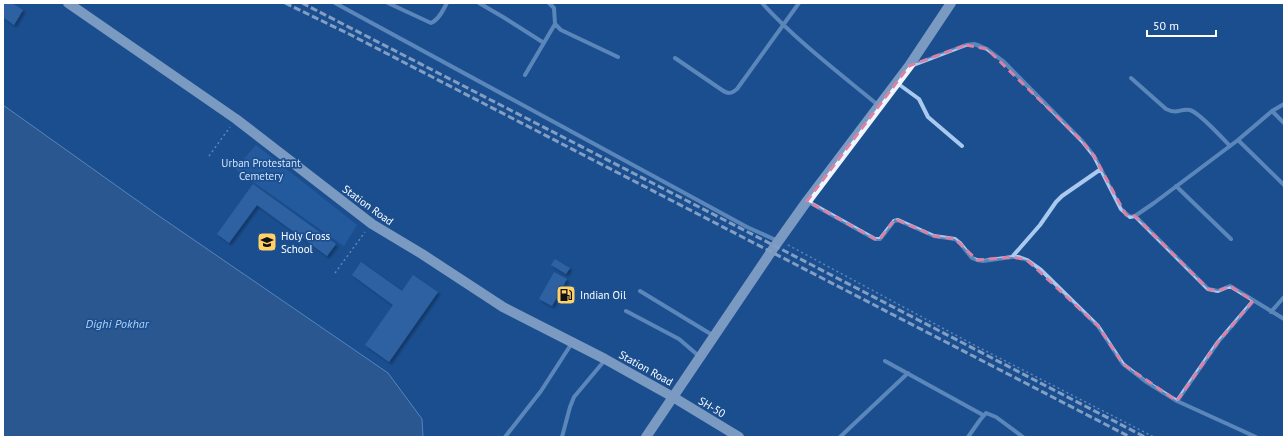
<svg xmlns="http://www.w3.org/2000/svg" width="1287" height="440" font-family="'PT Sans',sans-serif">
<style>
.green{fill:#2e69ad}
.water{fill:#3c6290;stroke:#9cc4f0}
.building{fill:#4478b7;filter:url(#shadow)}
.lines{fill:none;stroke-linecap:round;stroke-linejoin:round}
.path{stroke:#a9c9ee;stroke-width:1.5;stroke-dasharray:2 3;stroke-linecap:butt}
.minor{stroke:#a9c9ee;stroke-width:4}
.primary{stroke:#f0f6ff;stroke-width:10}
.rail{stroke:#fff;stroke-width:3;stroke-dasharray:7 3;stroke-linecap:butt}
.marked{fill:none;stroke:#dd80a5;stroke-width:3;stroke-dasharray:8 5;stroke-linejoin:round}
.labels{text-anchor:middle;stroke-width:3.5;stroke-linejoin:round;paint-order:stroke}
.park-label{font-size:11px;fill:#cfe3fa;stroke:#1b4f8f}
.street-label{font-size:11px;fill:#fff;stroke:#1b4f8f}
.poi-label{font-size:11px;fill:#fff;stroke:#1b4f8f;text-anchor:start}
.water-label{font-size:12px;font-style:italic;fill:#b5d3f5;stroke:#1b4f8f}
</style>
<defs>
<filter id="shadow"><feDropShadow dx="2.5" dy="2.5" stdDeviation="1" flood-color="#0009"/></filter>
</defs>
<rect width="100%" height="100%" fill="#1b4f8f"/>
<path class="green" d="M256,145l101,80 -13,21 -109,-77z"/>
<path class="water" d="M3,105l156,111 229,157 34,46 1,18h-420z"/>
<path class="building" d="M3,3h9l11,7 -9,15 -11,-8z
M253,184l83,60 -9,12 -70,-51 -28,38 -12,-9z
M555,259l15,9 -4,6 -15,-9z
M361,262l41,29 11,-16 25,17 -49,70 -24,-17 28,-40 -41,-30z
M554,272l13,7 -15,27 -13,-7z"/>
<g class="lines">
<path class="path" d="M209,156l21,-29
M788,245l188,101 178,91
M335,273l30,-41"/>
<path class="minor" d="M335,3l412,224 31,14
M388,3l43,20c8,-3 12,-13 16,-20
M479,3l24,14 41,26
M549,3l5,5 1,16 6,6 57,27
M762,3c35,38 76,69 116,102
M675,58l47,32c6,4 9,4 15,-1l62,-86
M911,66l55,-21 8,-1 6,2 7,3 16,12 79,80 12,15 27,53 9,8 5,-1 19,-13 84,-63 34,-29 12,-7
M525,75l30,-51
M1131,78l35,31c13,6 13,-1 24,1 10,3 32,28 40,36
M897,83l22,16 9,18 34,29
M1272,111l12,12
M1238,140l46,45
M1176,186l55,53
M807,201l68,38h5l14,-18 4,-1 36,16 21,3 5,4 12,15 5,2 6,1 29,-4h7l8,3 14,10 57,56 25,38 22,17 32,20 79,36
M1135,216l73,73 10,2 12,-5 54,33
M1012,257l28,-32 16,-23 6,-6 39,-27
M640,291l74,45
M626,311l53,28 21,18
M1271,312l13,-15
M885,361l98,54
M1177,401l41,-59 35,-41
M505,437l36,-46 31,-48
M562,437l8,-30 4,-10 31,-37
M840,437l68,-64
M968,437l12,-17 6,-7 10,4 27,20"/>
<path class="primary" d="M68,3l168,116 136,105 50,30 81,53 102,52 68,38 66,40
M646,437l129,-191 32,-45 102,-135 42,-63"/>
<path class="rail" d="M285,3l64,31 781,403
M302,3l473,243 370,191"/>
</g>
<path d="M0 0H1287V440H0ZM966,45l21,4 95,92 12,15 32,59 9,1 73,73 10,2 12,-5 23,15 -35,41 -41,59 -54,-37 -25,-38 -71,-66 -15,-3 -35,3 -22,-21 -21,-3 -39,-17 -15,20h-5l-68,-38 102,-135z" fill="#1b4f8f" fill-opacity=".55" fill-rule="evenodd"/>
<path class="marked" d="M966,45l21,4 95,92 12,15 32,59 9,1 73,73 10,2 12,-5 23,15 -35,41 -41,59 -54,-37 -25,-38 -71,-66 -15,-3 -35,3 -22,-21 -21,-3 -39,-17 -15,20h-5l-68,-38 102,-135z"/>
<defs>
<g id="school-square" transform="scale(1)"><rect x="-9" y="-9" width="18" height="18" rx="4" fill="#ffd166" stroke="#1b4f8f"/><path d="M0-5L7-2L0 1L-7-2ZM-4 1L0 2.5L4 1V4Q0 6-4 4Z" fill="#111"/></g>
<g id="fuel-square" transform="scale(1)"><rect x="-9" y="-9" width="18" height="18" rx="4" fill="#ffd166" stroke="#1b4f8f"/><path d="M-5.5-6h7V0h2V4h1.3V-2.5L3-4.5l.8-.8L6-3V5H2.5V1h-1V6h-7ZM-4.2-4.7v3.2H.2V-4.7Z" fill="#111"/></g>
</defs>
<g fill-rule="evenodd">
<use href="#school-square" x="267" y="242"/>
<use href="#fuel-square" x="566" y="295"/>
</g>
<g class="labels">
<g class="park-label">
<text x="261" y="167">Urban Protestant<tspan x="261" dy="13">Cemetery</tspan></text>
</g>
<g class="street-label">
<text transform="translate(368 205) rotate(36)" y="4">Station Road</text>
<text transform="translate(646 368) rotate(29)" y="4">Station Road</text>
<text transform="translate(712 407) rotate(31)" y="4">SH-50</text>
</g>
<g class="poi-label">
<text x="281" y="240">Holy Cross<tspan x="281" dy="13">School</tspan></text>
<text x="580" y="299">Indian Oil</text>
</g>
<g class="water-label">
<text x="117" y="328">Dighi Pokhar</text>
</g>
</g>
<rect width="1287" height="440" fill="none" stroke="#ffffff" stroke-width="8"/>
<path d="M1147 30v6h69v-6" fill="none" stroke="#ffffff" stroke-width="2"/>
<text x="1153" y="30" font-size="12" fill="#ffffff" stroke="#1b4f8f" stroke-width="3" paint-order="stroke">50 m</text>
</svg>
